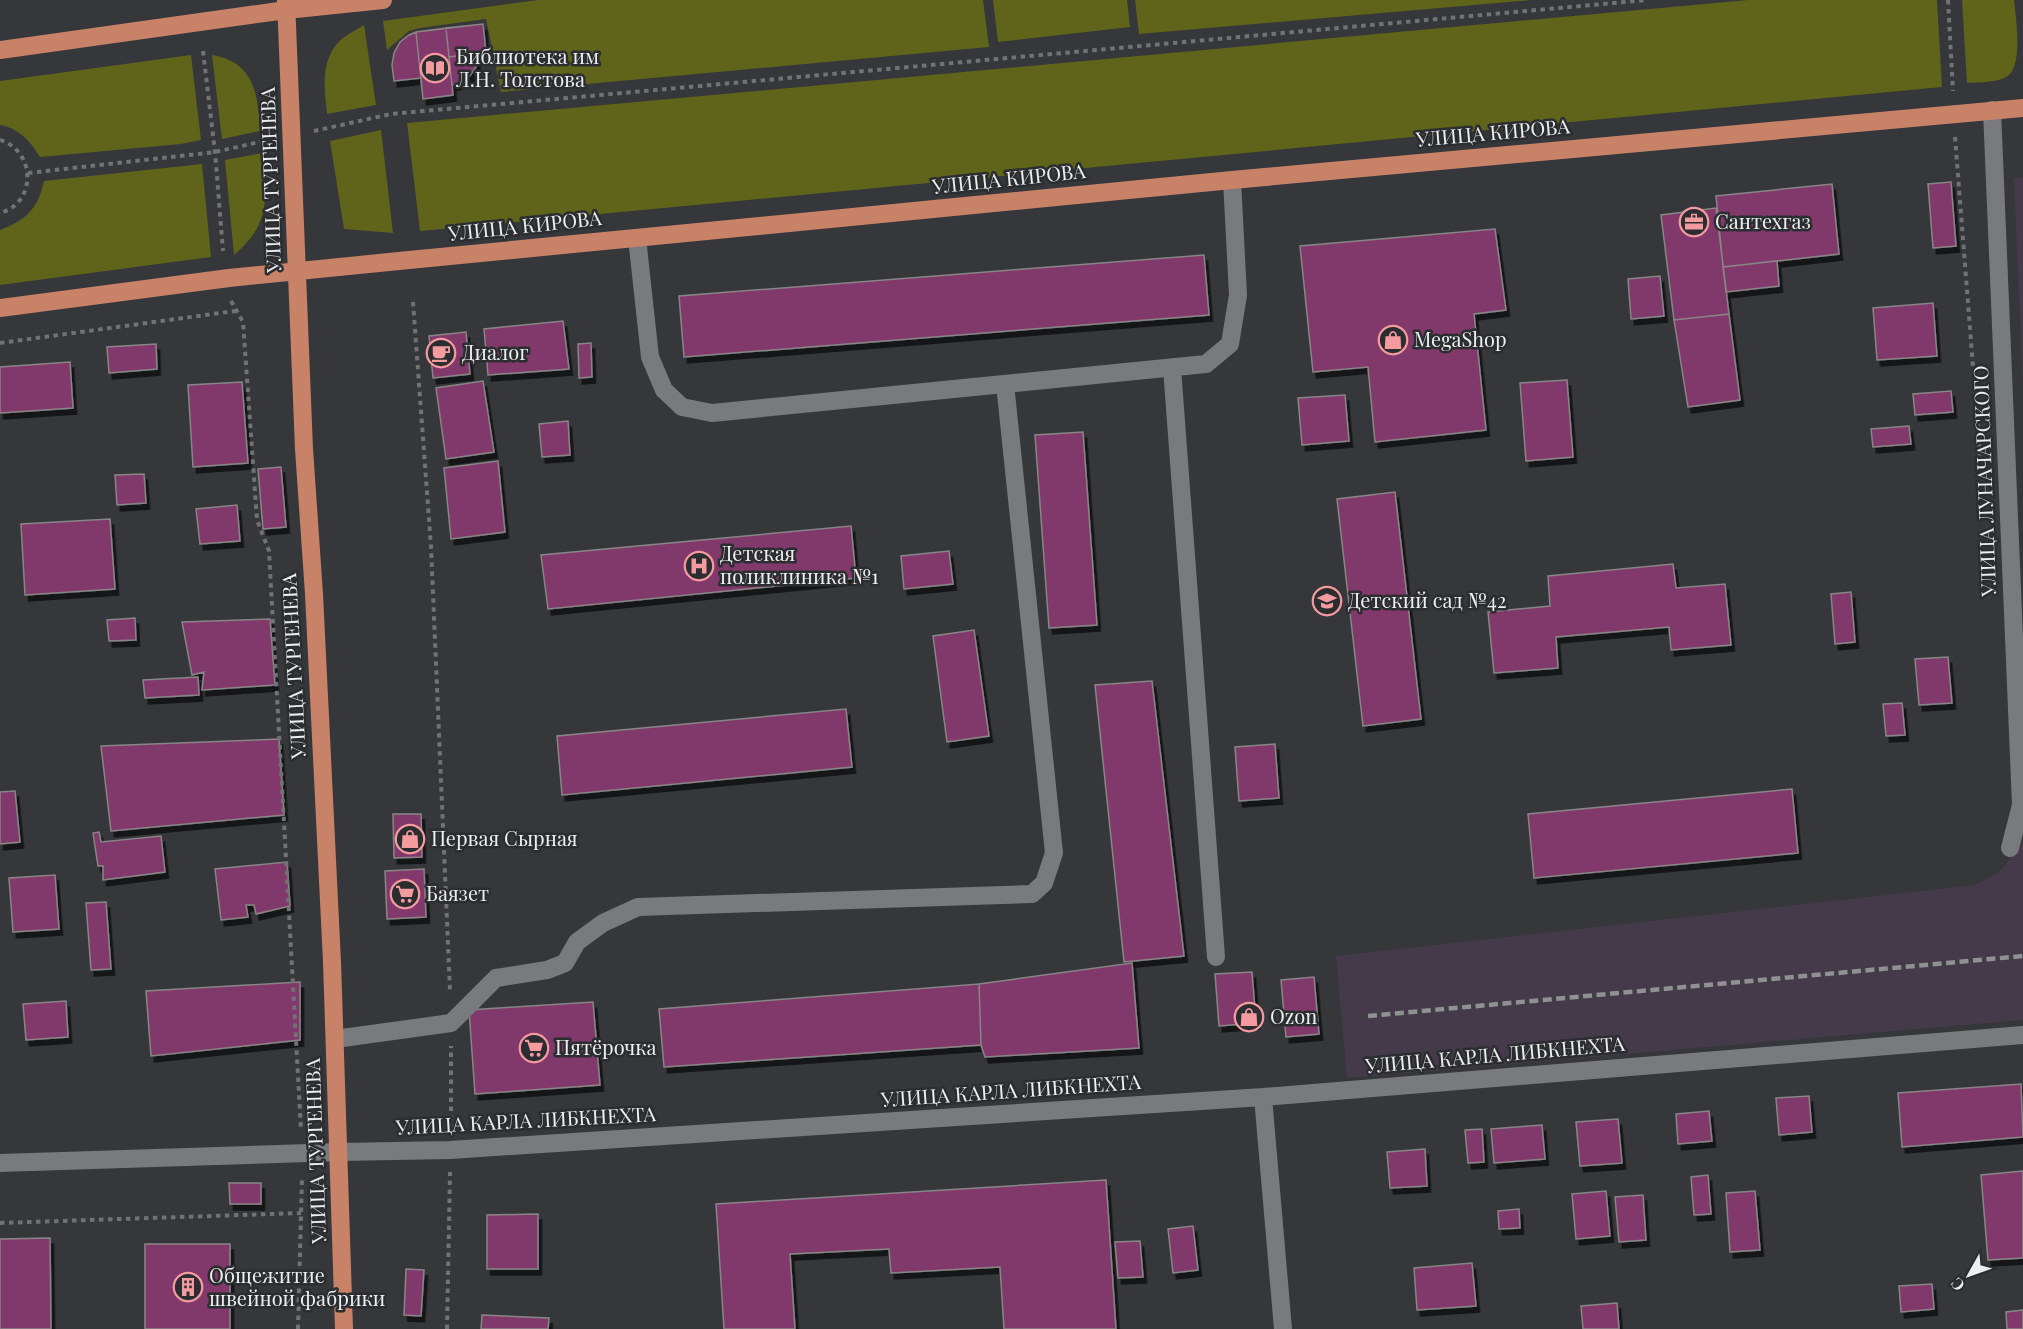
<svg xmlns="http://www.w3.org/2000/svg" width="2023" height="1329" font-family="'Playfair Display',serif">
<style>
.industrial{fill:#443a4a}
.green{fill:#5f641a}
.building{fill:#81396a;stroke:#898587;stroke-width:1.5;filter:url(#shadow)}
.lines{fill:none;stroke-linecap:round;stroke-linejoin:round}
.path{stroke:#707274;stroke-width:4;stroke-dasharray:4.5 4.5;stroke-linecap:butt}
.minor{stroke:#787a7e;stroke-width:18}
.major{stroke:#c88268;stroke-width:18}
.rail{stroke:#8f9193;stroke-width:4.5;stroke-dasharray:9 4.5;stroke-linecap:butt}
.labels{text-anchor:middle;stroke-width:5;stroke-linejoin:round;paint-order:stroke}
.poi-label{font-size:20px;fill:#edeef0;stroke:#2b2d30;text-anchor:start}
.street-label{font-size:20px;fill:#edeef0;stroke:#2b2d30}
</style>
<defs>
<filter id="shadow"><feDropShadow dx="3.5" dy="6" stdDeviation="0" flood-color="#0009"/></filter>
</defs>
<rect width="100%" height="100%" fill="#35373a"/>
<path class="industrial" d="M2023,177v212l-9,-211z
M2023,838v182l-676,58 -11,-122 639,-71 25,-14 22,-28z"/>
<path class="green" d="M538,0h445l6,47 -488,45 -15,-73 -66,9 -11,3 -22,19 -4,-29z
M993,0h134l3,27 -132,15z
M1135,0h397l-393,34z
M1748,0h189l5,87 -1522,144 -13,-108z
M1962,0h52c2,19 9,64 -6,76 -11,7 -28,6 -41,7z
M364,25l12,80 -49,9c-3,-27 -7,-57 16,-76 6,-5 15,-9 21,-13z
M191,55l10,85 -20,4 -141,13c-10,-16 -20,-28 -40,-32v-44z
M212,55c43,7 46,40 48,76l-38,8z
M381,130l12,103 -49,-4 -14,-88z
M262,153c4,46 10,69 -28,102l-9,-95z
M202,164l9,93 -211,28v-55c26,-10 38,-21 44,-49z"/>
<path class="building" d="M483,24l3,28 -8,1 -2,14 -7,10 -10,6 -7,2 1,10 -30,4 -2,-21 -27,3 -2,-16 2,-12 6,-11 9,-7 7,-3z
M483,24l3,28 -37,5 -3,-29z
M446,28l7,67 -30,4 -7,-67z
M1951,182l5,64 -23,2 -5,-64z
M1832,184l7,70 -116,13 -7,-71z
M1716,208l13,106 -55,6 -13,-105z
M1495,229l11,81 -32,4 12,116 -111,12 -7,-75 -55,5 -13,-126z
M1204,255l5,60 -525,42 -5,-61z
M1777,261l2,25 -53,6 -3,-25z
M1660,276l4,40 -33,3 -3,-40z
M1933,303l4,53 -60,4 -4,-52z
M1729,314l11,86 -52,7 -14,-87z
M563,321l6,48 -81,6 -4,-46z
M466,332l4,42 -37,4 -4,-42z
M591,343l1,34 -13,1 -1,-34z
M156,344l1,25 -48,4 -2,-26z
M70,362l3,46 -73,5v-46z
M1567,380l6,77 -47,4 -6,-78z
M483,381l11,71 -48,7 -10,-71z
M242,382l6,81 -55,4 -5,-82z
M1951,391l2,21 -38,3 -2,-21z
M1345,395l4,46 -47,4 -4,-47z
M568,421l2,34 -28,2 -3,-33z
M1909,426l2,18 -38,3 -2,-18z
M1083,432l14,193 -48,3 -14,-193z
M498,461l7,71 -54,7 -7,-71z
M281,467l5,60 -23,2 -5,-60z
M144,474l2,29 -29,2 -2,-30z
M1395,492l26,227 -58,7 -26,-227z
M237,505l3,36 -40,3 -4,-35z
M110,519l5,70 -90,6 -4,-71z
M851,526l5,52 -308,31 -7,-54z
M949,551l4,33 -49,5 -3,-33z
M1673,564l3,24 49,-4 6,61 -60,5 -2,-23 -113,10 2,31 -64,5 -6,-61 62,-6 -2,-30z
M1851,592l4,50 -20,2 -4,-50z
M135,618l1,22 -27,1 -2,-21z
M270,619l5,66 -73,5 2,-18 -12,3 -10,-53z
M974,630l15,106 -42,6 -14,-106z
M1948,657l4,46 -33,2 -4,-46z
M198,677l1,18 -54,3 -2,-18z
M1152,681l32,275 -60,6 -29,-277z
M1902,703l3,32 -19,1 -3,-32z
M846,709l6,58 -290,28 -5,-59z
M279,739l5,76 -173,16 -10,-85z
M1275,744l4,54 -40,3 -4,-54z
M1792,789l6,64 -264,25 -6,-64z
M15,791l5,51 -20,2v-52z
M393,814h28l1,43 -28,1z
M99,832l2,10 60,-6 4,36 -62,8v-14h-5l-5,-33z
M287,862l3,44 -34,8 -2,-9h-8l2,12 -27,3 -6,-51z
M424,869l2,48 -39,2 -2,-48z
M55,875l4,54 -46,3 -4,-54z
M106,902l5,67 -20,1 -5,-67z
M1132,963l7,85 -154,9 -4,-12 -2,-61z
M1252,972l4,51 -37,3 -4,-52z
M1314,977l5,57 -33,3 -5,-57z
M300,982v58l-149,16 -5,-65z
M979,984l2,61 -317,22 -5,-58z
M66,1001l2,36 -42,3 -3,-36z
M593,1002l7,83 -125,9 -6,-84z
M2021,1084l2,53 -121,10 -4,-54z
M1809,1096l3,36 -33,3 -3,-37z
M1709,1111l3,30 -34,3 -2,-30z
M1618,1119l4,44 -42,3 -4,-44z
M1542,1125l3,34 -51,4 -3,-34z
M1482,1129l2,33 -16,1 -3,-33z
M1425,1149l2,37 -37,2 -3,-36z
M2023,1171v87l-35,2 -7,-85z
M1708,1175l3,39 -17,1 -3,-38z
M1106,1180l10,149h-112l-4,-62 -109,6 -2,-24 -99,5 5,75h-71l-8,-125z
M229,1183h32v21h-31z
M1606,1191l4,45 -34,3 -4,-45z
M1755,1191l5,59 -30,2 -4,-59z
M1643,1195l3,45 -27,2 -4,-45z
M1519,1209l1,19 -21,1 -1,-18z
M538,1214v55h-51v-54z
M1193,1226l5,44 -25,3 -5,-44z
M50,1238l1,91h-51v-90z
M1140,1241l3,36 -25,1 -3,-36z
M145,1244h85v85h-85z
M1472,1263l4,43 -59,4 -3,-42z
M406,1269l18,1 -3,46 -17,-1z
M1932,1284l2,25 -33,3 -2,-26z
M1617,1303l2,26h-36l-2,-23z
M2023,1310v19h-16l-1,-17z
M482,1315l67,3 -1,11h-67z"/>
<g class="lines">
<path class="path" d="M1948,0l5,91
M203,51l12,101 8,99
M314,131l77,-17 1256,-114
M1955,137l25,319
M0,140c36,11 37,63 0,73
M28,173l187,-21 53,-12
M231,301l12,21 14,198 12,31 32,579
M413,302l18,245 19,444
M0,343l235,-32
M451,1129v-83
M0,1223l301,-10
M298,1329l4,-152
M447,1329l3,-157"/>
<path class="minor" d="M1992,110l29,695 -11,43
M637,238l13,119 14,33 18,17 30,6 494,-49 24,-20 8,-49 -6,-115
M1172,368l44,589
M335,1039l116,-16 45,-45 51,-8 18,-7 12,-21 26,-19 35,-16 394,-13 12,-11 10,-30 -49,-469
M1263,1097l20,232
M0,1163l340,-11 110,-2 813,-53 760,-62"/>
<path class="major" d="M286,0l18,449 10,145 18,368 12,367
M0,50l286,-40 97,-10
M0,308l229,-30 180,-18 823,-80 791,-72"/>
<path class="rail" d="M1368,1016l655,-60"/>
</g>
<defs>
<g id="library-ring" transform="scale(1.5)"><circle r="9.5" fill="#2b2d30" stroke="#f49b9f" stroke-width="1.5"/><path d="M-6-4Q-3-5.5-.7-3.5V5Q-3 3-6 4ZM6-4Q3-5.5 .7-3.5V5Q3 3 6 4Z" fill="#f49b9f"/></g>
<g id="office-ring" transform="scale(1.5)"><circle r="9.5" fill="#2b2d30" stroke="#f49b9f" stroke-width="1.5"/><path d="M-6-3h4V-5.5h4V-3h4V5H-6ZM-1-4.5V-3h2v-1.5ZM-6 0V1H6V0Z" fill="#f49b9f"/></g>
<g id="shop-ring" transform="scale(1.5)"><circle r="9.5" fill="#2b2d30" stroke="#f49b9f" stroke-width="1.5"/><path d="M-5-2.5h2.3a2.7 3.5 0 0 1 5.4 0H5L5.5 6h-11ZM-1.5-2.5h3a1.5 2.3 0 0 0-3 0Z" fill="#f49b9f"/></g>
<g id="cafe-ring" transform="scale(1.5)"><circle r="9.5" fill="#2b2d30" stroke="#f49b9f" stroke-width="1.5"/><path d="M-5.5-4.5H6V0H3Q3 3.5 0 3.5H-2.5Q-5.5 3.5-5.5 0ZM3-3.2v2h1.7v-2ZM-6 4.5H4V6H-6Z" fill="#f49b9f"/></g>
<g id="hospital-ring" transform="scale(1.5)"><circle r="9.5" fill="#2b2d30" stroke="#f49b9f" stroke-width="1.5"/><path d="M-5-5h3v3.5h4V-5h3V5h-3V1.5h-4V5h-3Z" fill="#f49b9f"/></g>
<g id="school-ring" transform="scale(1.5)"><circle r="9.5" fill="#2b2d30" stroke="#f49b9f" stroke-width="1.5"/><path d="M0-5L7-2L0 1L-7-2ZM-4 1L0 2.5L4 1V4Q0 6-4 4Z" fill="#f49b9f"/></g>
<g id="supermarket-ring" transform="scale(1.5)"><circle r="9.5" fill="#2b2d30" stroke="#f49b9f" stroke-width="1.5"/><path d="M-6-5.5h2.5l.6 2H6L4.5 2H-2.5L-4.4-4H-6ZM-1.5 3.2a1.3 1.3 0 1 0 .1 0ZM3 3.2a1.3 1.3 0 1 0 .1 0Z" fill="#f49b9f"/></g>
<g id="building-ring" transform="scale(1.5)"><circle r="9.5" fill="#2b2d30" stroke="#f49b9f" stroke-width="1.5"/><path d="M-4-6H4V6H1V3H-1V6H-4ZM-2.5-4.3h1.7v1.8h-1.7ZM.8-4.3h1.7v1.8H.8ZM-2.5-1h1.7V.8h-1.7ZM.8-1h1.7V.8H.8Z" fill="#f49b9f"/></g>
</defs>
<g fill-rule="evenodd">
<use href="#library-ring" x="435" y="68"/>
<use href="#office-ring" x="1694" y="222"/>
<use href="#shop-ring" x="1393" y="340"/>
<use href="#cafe-ring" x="441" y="353"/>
<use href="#hospital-ring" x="699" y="566"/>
<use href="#school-ring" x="1327" y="601"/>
<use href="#shop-ring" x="410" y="839"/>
<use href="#supermarket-ring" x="405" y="894"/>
<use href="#shop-ring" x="1249" y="1017"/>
<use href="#supermarket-ring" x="534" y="1048"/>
<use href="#building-ring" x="188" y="1287"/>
</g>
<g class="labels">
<g class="poi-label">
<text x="456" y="64">Библиотека им<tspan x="456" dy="23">Л.Н. Толстова</tspan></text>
<text x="1715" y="229">Сантехгаз</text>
<text x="1414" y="347">MegaShop</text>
<text x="462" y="360">Диалог</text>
<text x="720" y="561">Детская<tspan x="720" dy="23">поликлиника №1</tspan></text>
<text x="1348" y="608">Детский сад №42</text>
<text x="431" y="846">Первая Сырная</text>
<text x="426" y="901">Баязет</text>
<text x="1270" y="1024">Ozon</text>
<text x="555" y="1055">Пятёрочка</text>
<text x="209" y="1283">Общежитие<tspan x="209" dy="23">швейной фабрики</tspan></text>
</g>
<g class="street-label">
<text transform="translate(1493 133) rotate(-5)" y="7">УЛИЦА КИРОВА</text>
<text transform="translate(1009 179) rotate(-6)" y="7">УЛИЦА КИРОВА</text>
<text transform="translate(271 180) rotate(-92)" y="7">УЛИЦА ТУРГЕНЕВА</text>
<text transform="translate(525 226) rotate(-6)" y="7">УЛИЦА КИРОВА</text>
<text transform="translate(1985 481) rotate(-92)" y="7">УЛИЦА ЛУНАЧАРСКОГО</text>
<text transform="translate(294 666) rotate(-93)" y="7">УЛИЦА ТУРГЕНЕВА</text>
<text transform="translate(1495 1055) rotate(-5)" y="7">УЛИЦА КАРЛА ЛИБКНЕХТА</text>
<text transform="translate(1011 1091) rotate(-4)" y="7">УЛИЦА КАРЛА ЛИБКНЕХТА</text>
<text transform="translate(526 1121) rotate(-3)" y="7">УЛИЦА КАРЛА ЛИБКНЕХТА</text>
<text transform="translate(316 1151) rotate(-92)" y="7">УЛИЦА ТУРГЕНЕВА</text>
</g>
</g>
<g transform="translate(1969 1275) rotate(230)" stroke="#2b2d30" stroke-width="4.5" paint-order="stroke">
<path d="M0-4.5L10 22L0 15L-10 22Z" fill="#edeef0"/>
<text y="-9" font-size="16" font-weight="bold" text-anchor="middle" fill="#edeef0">С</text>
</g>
</svg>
